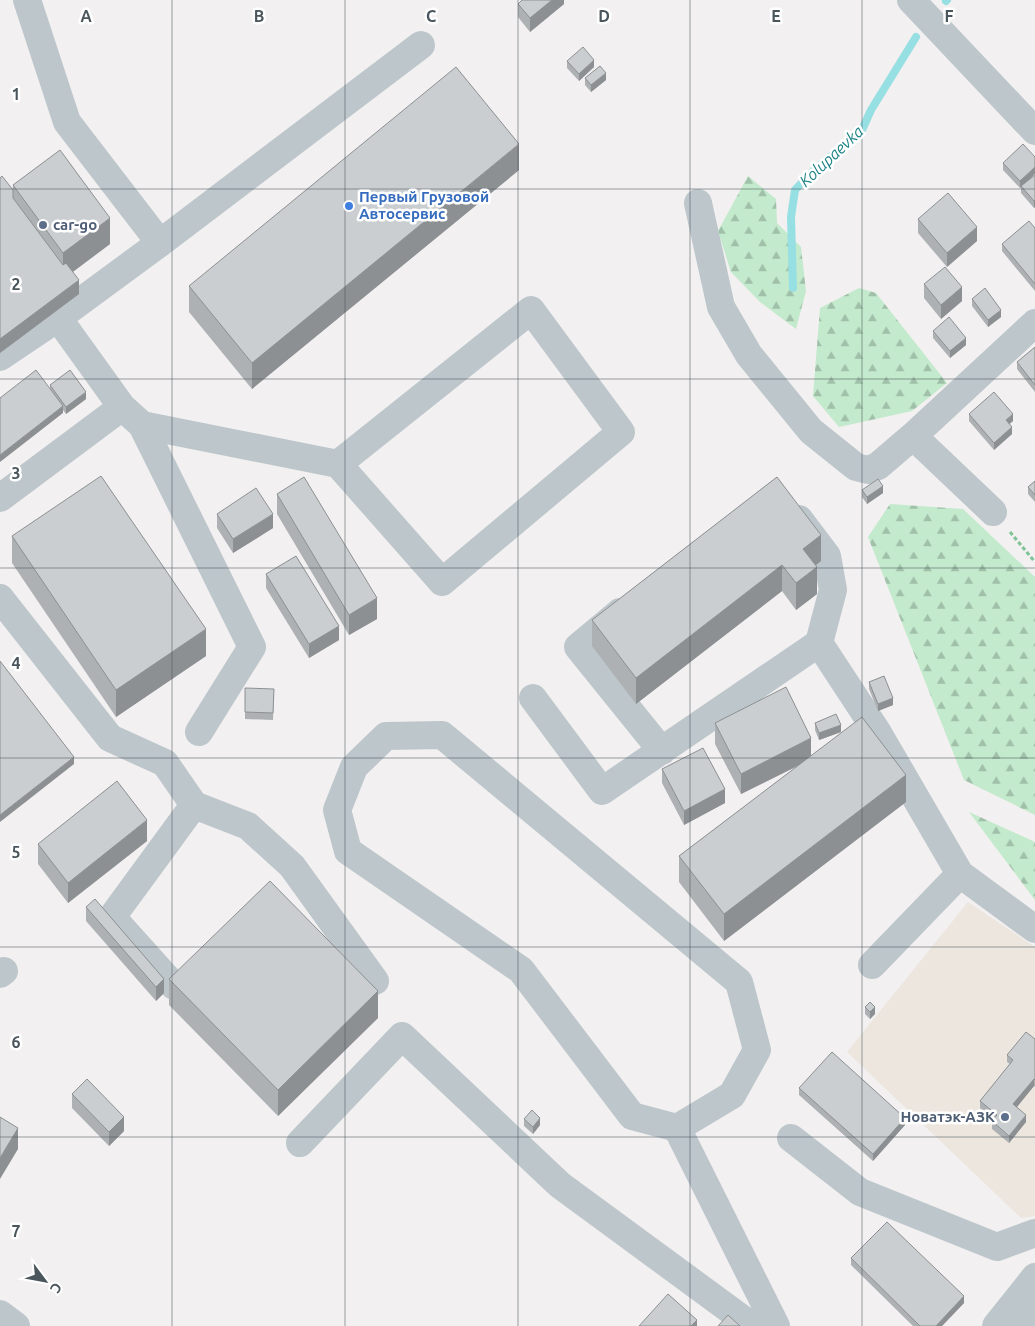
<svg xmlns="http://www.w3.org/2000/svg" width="1035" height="1326" font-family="Ubuntu,sans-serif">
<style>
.commercial{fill:#ece6df}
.forest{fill:url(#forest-firs)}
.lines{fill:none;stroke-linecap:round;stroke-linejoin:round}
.stream{stroke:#96dfe2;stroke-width:8}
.path{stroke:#7fc497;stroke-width:3;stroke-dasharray:4 2.5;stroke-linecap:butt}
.minor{stroke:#bdc6cb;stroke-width:28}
.wall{fill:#aeb1b3}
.shaded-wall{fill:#8d9092}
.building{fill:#caced0;stroke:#8d9092}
.grid{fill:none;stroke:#4a565b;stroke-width:1;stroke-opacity:0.55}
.shop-dot{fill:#3f7fe0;stroke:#fff;stroke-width:2}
.service-dot{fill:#5c6f8a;stroke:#fff;stroke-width:2}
.labels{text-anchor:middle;stroke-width:5;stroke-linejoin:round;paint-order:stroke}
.shop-label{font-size:15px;font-weight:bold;fill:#366cbe;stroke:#fff;text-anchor:start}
.service-label{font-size:15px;font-weight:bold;fill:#4e5e75;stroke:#fff;text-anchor:start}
.water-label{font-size:16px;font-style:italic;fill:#1b8185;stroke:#fff}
.grid-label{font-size:16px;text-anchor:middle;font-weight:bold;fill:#4a565b;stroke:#fff;stroke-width:5;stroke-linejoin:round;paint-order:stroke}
</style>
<defs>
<pattern id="forest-firs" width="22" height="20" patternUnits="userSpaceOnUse" patternTransform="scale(1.25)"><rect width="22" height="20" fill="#c3eacc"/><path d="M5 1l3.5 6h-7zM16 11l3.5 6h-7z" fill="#a0c0a9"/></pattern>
</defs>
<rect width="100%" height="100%" fill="#f2f0f0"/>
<path class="commercial" d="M968,902l67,45v269l-14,2 -174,-166z"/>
<path class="forest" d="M748,176l28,23 1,24 24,24 5,44 -10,38 -36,-27 -29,-30 -13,-41z
M859,288l17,5 71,90 -35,28 -73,16 -26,-31 7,-88z
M890,504l73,5 72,68v238l-71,-35 -96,-243z
M969,812l66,30v58z"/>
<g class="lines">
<path class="stream" d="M946,1l1,-1
M793,288l-2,-71 4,-27 19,-20 48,-40 9,-20 45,-73"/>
<path class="path" d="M1010,532l25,30"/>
<path class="minor" d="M27,0l40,122 93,121
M911,0l124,131
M698,203l23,104 28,48 62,76 45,36 12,3 10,-4 35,-30 80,76
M58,318l102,-75 261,-198
M0,357l58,-39 64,89 20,18 110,222 -53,85
M142,425l196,39 104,118 179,-150 -90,-122 -193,154
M913,436l122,-113
M0,498l122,-91
M0,598l110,140 55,25 29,42 54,21 44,40 83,115
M620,612l-42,35 84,104
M819,643l59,90 82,141 75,55
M533,698l69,93 217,-148 14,-53 -6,-34 -28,-37
M872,965l88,-91
M0,974l4,-3
M174,986l-62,-69 82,-112
M677,1128l55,-33 25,-45 -18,-68 -297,-247 -56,1 -32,31 -17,43 11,41 173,119 111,146 45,12 99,198
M791,1138l69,54 137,55 38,-14
M300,1143l102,-107 158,149 192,141
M0,1314l16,12
M996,1326l39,-49
M1019,1326l16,-15"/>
</g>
<path class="wall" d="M564,0v4l-34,28 -12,-15v-13z
M567,61l27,6 -15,14 -12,-13z
M585,78l21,2 -15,12 -6,-7z
M1003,163l27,16 5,-4v32l-1,1 -13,-15v-6l-1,1 -17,-18z
M519,170l-267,219 -63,-77v-26z
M13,185l97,59 -37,28 6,22 -79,59z
M918,219l59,22 -30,26 -29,-34z
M1035,228v63l-33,-40v-7z
M924,284l38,17 -21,18 -17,-21z
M972,299l29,18 -13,10 -16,-21z
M933,331l33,14 -16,13 -17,-20z
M1035,347v45l-18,-23v-7z
M50,385l36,14 -20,15 -3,-4v3l-13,-24z
M969,414l44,7 -4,3 3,10 -18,16 -25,-29z
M777,477l44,84 -5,4 1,29 -21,16 -14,-19 -146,113 -44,-58v-26z
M1035,481v21l-7,-8v-7z
M862,490l21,3 -16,11 -5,-7z
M277,494l100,125 -28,16 -72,-121z
M217,514l56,14 -40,25 -16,-25z
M12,536l194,120 -90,61 -104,-154z
M266,574l73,66 -30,18 -43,-70z
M869,682l24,23 -15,6 -9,-22z
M274,689l-1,31 -28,-1v-7z
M715,723l96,32 95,47 -182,139 -45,-59v-26l119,-90 -57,28 -26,-50z
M815,723l26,9 -22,8 -4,-10z
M662,769l63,34 -41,22 -22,-42z
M147,841l-79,62 -30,-39v-20z
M86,907l78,86 -8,8 -70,-80z
M169,979l209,39 -100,98 -109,-111z
M865,1007l10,7 -5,5 -5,-5z
M1035,1039v48l-1,-1 -18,21 10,15 -17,21 -17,-14v-8l2,-1 -14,-12v-7l30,-37 -3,-2v-7z
M799,1088l106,37 -32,36 -74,-66z
M72,1094l52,37 -15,15 -37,-38z
M524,1119l16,6 -7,9 -9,-8z
M851,1258l113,45 -22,23h-29l-62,-61z"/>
<path class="shaded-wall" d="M552,0h12v4l-34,28v-14z
M594,60v7l-15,14v-7z
M606,73v7l-15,12v-7z
M519,144v26l-267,219v-26z
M1035,167v7l-15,14v-7z
M1035,200v7l-1,1v-7z
M110,218v26l-47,35v-26z
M977,227v14l-30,26v-14z
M79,280v14l-79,59v-14z
M962,287v14l-21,18v-14z
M1001,310v7l-13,10v-7z
M966,338v7l-16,13v-7z
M86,392v7l-20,15v-7z
M63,406v7l-63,49v-7z
M1013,414v7l-7,6v-7z
M1012,427v7l-18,16v-7z
M883,486v7l-16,11v-7z
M273,514v14l-40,25v-14z
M821,535v26l-18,14v-26z
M782,565v26l-146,113v-26z
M817,567v27l-21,16v-27z
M377,598v21l-28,16v-20z
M339,626v14l-30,18v-14z
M206,629v27l-90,61v-27z
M893,698v7l-15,6v-7z
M841,725v7l-22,8v-7z
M811,738v21l-70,35v-20z
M74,757v7l-74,58v-7z
M906,775v27l-182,139v-27z
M725,789v14l-41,22v-14z
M147,820v21l-79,62v-20z
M164,979v14l-8,8v-14z
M378,991v27l-100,98v-26z
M875,1007v7l-5,5v-7z
M1034,1079v7l-21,26v-8z
M1026,1115v7l-17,21v-7z
M124,1117v14l-15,15v-14z
M540,1118v7l-7,9v-7z
M905,1118v7l-32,36v-7z
M18,1128v21l-18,30v-21z
M964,1296v7l-22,23h-6z
M697,1320v6h-6z"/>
<path class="building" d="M522,0h30l-22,18 -12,-14z
M583,47l11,13 -15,14 -12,-13z
M600,66l6,7 -15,12 -6,-7z
M456,67l63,77 -267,219 -63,-77z
M1023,144l12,13v10l-15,14 -17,-18z
M60,150l50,68 -47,35 -50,-68z
M1035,175v25l-1,1 -13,-15z
M2,176l11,14v8l50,67 3,-2 13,17 -79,59v-161z
M948,193l29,34 -30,26 -29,-34z
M1029,221l6,7v56l-33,-40z
M945,267l17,20 -21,18 -17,-21z
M985,288l16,22 -13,10 -16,-21z
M949,317l17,21 -16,13 -17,-20z
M1035,347v38l-18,-23z
M36,370l27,36 -63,49v-57z
M70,370l16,22 -20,15 -16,-22z
M994,392l19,22 -7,6 6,7 -18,16 -25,-29z
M101,476l105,153 -90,61 -104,-154z
M304,477l73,121 -28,17 -72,-121z
M777,477l44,58 -18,14 14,18 -21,16 -14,-18 -146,113 -44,-58z
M878,479l5,7 -16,11 -5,-7z
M1035,481v14l-7,-8z
M256,488l17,26 -40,25 -16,-25z
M296,556l43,70 -30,18 -43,-70z
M0,661l74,96 -74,58z
M884,676l9,22 -15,6 -9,-22z
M786,687l25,51 -70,36 -26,-51z
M245,688l29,1 -1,24 -28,-1z
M836,714l5,11 -22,8 -4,-10z
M862,717l44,58 -182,139 -45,-58z
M703,748l22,41 -41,22 -22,-42z
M117,781l30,39 -79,63 -30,-39z
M270,881l108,110 -100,99 -109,-111z
M95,899l69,80 -8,8 -70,-80z
M870,1002l5,5 -5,5 -5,-5z
M1026,1032l9,7v41l-1,-1 -21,25 13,11 -17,21 -17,-15 5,-6 -17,-14 33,-41 -6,-5z
M832,1052l73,66 -32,36 -74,-66z
M87,1079l37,38 -15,15 -37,-38z
M532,1110l8,8 -7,9 -9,-8z
M0,1117l18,11 -18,30z
M887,1222l77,74 -28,30h-16l-69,-68z
M668,1294l29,26 -6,6h-52z
M728,1315l12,11h-22z"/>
<path class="grid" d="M172,0v1326M345,0v1326M518,0v1326M690,0v1326M862,0v1326M0,189h1035M0,379h1035M0,568h1035M0,758h1035M0,947h1035M0,1137h1035"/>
<circle class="shop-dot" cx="349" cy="206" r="5"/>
<g class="service-dot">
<circle cx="43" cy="225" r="5"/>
<circle cx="1005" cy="1117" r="5"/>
</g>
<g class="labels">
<g class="shop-label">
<text x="359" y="202">Первый Грузовой<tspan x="359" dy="17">Автосервис</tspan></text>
</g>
<g class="service-label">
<text x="53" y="230">car-go</text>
<text x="995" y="1122" text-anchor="end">Новатэк-АЗК</text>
</g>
<g class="water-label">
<text transform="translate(831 156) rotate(-43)" y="6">Kolupaevka</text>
</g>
</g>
<g class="grid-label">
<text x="86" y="22">A</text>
<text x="259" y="22">B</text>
<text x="431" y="22">C</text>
<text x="604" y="22">D</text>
<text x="776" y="22">E</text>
<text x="949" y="22">F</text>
<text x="16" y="100">1</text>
<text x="16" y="290">2</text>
<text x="16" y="479">3</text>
<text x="16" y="669">4</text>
<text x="16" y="858">5</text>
<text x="16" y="1048">6</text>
<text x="16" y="1237">7</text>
</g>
<g transform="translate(45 1281) rotate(122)" stroke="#ffffff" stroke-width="4" paint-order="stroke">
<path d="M0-4L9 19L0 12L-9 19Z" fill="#4a565b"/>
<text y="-8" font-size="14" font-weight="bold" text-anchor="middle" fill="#4a565b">С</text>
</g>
</svg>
